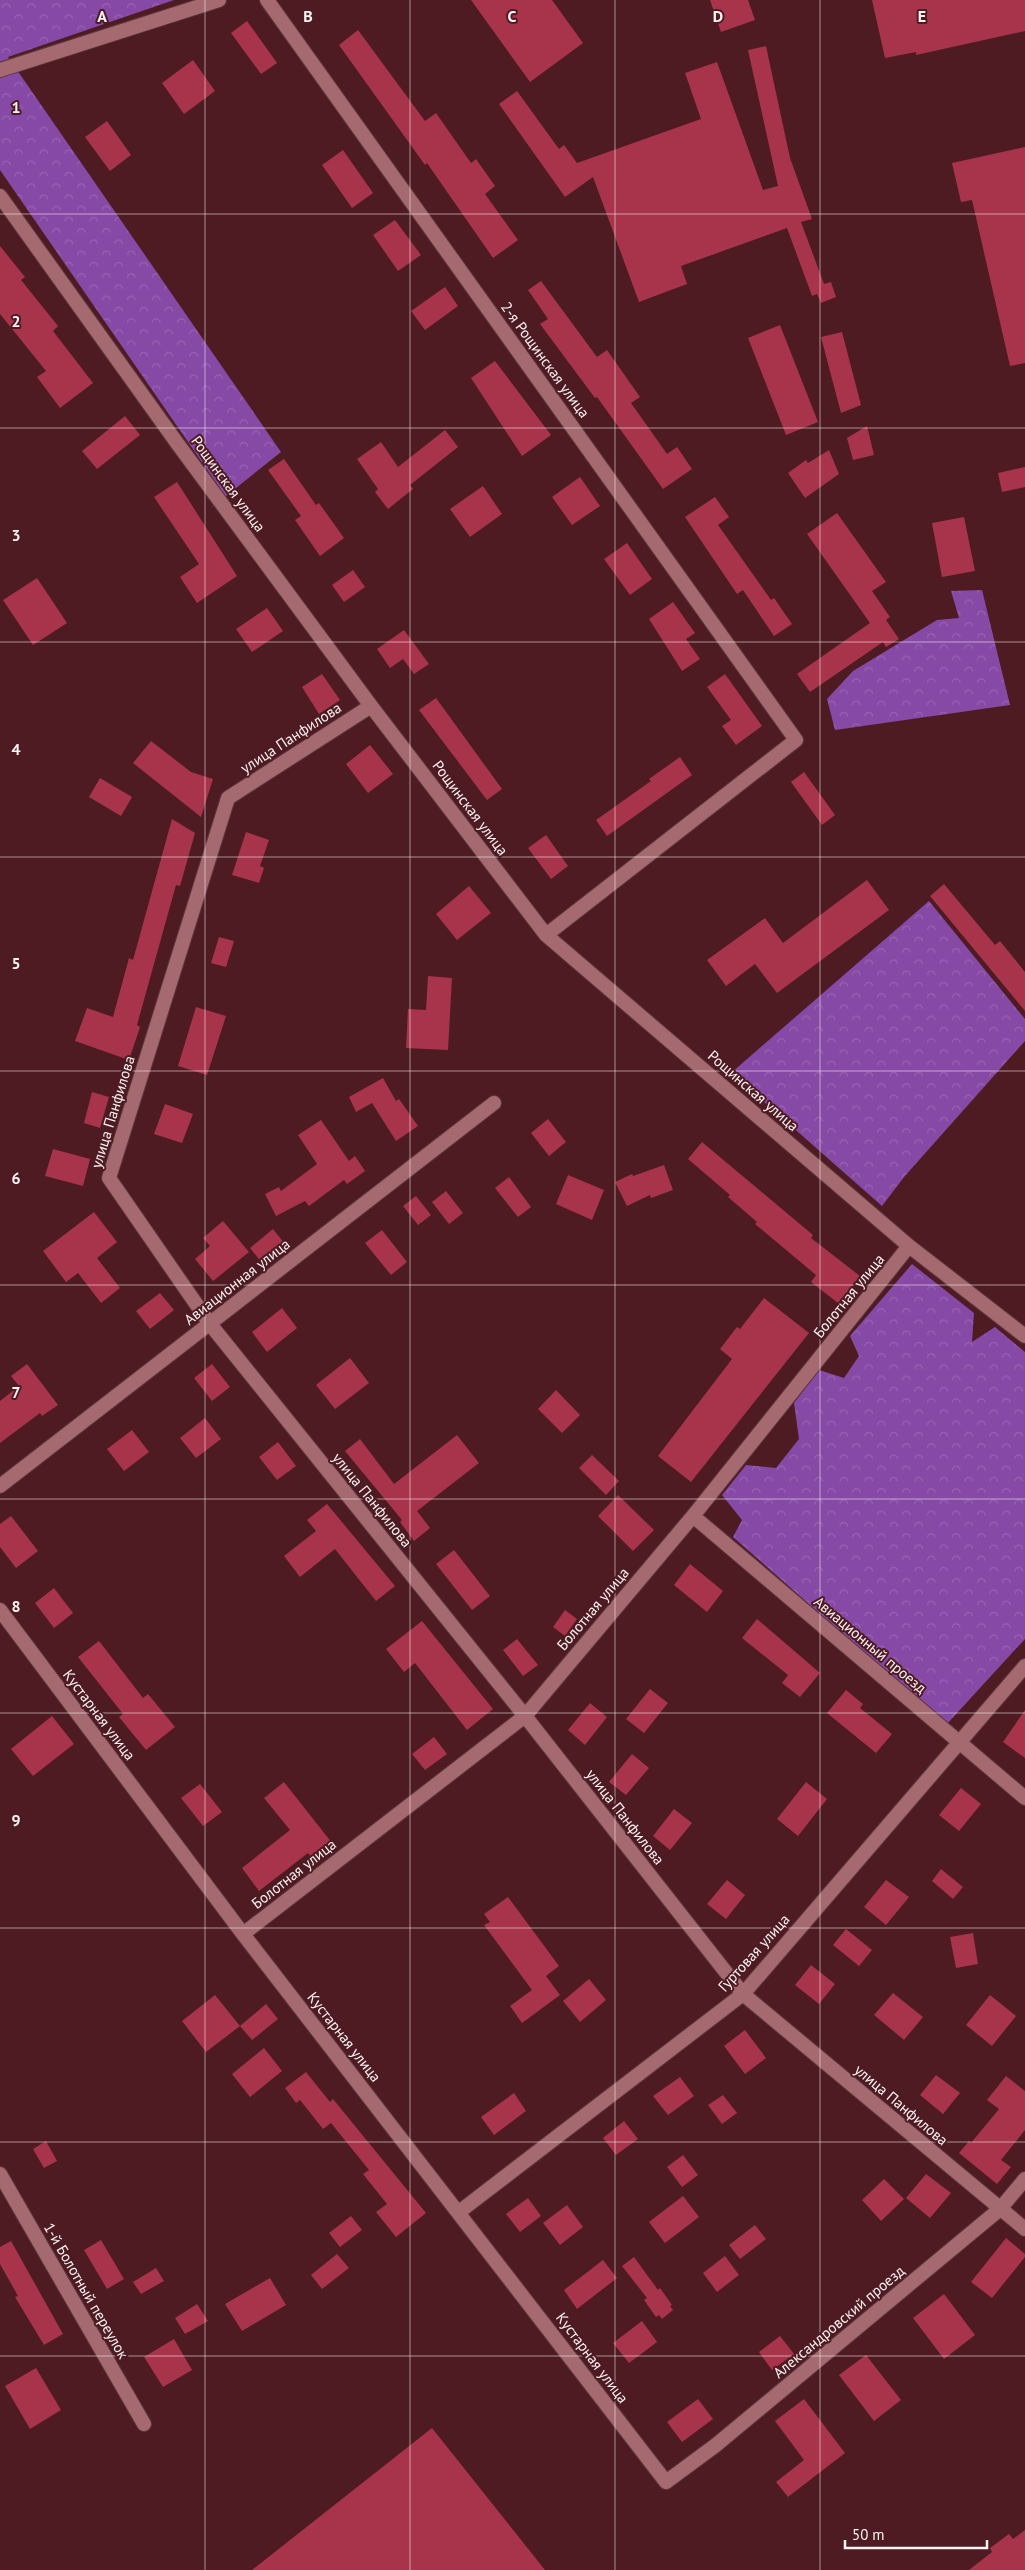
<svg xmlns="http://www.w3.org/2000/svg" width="1025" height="2570" font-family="'PT Sans',sans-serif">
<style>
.forest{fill:url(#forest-crowns)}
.building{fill:#a7344b}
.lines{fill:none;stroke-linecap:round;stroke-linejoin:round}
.minor-casing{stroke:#5d363f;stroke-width:16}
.minor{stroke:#a56970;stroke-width:14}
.grid{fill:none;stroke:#faf3f3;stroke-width:1;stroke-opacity:0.55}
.labels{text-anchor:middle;stroke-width:4;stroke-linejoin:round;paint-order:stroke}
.street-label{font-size:15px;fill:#faf3f3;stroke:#4e1b23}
.grid-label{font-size:16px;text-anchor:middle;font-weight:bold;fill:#faf3f3;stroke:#4e1b23;stroke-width:4;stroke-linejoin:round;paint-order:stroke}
</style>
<defs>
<pattern id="forest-crowns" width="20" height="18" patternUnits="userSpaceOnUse" patternTransform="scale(1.25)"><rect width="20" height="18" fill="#8649a5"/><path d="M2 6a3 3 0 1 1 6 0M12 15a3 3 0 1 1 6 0" fill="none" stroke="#9864b2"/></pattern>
</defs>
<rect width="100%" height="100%" fill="#4e1b23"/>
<path class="forest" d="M0,0h174l-166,57 273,395 -70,56 13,-14 -224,-324z
M982,590l28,115 -175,25 -8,-31 26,-28 84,-51 22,-2 -8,-27z
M929,901l96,118v22l-121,136 -22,29 -151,-133z
M912,1264l62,49 -2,29 23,-15 30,25v287l-79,86 -213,-188 9,-17 -20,-25 24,-30 30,3 23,-29 -5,-36 25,-33 25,8 15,-22 -9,-20z"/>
<path class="building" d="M471,0h81l31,43 -53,39z
M710,0h38l7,20 -34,12z
M872,0h153v31l-109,24v-3l-31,6z
M247,21l30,42 -16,11 -30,-41z
M358,30l67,91 11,-8 35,50 5,-4 19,27 -10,8 33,46 -25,18 -66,-95 -2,2 -86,-120z
M766,46l24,112 22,61 -11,3 23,62 7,-2 5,15 -15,6 -4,-9 -5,2 -25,-68 -106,38 6,18 -48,18 -46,-125 -28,20 -66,-93 18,-13 42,58 5,-4 13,18 124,-44 -16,-46 32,-11 46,128 15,-4 -30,-136z
M193,60l22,31 -31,23 -22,-31z
M107,121l24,34 -21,16 -25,-34z
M1025,147v216l-15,3 -38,-166 -11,2 -9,-39z
M343,150l30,43 -21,15 -30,-43z
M395,220l26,35 -23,16 -25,-36z
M0,246l25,31 -4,3 37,46 -5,5 40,52 -33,25 -23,-31 9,-6 -46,-57z
M541,281l56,76 10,-7 33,47 -9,6 36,51 10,-7 15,22 -29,20 -66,-92 -2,1 -55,-74 8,-5 -20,-29z
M445,287l13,19 -33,24 -14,-19z
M780,325l38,97 -32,13 -38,-97z
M842,332l19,73 -20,8 -20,-76z
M495,361l56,74 -29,21 -51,-78z
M125,416l15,19 -43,34 -15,-18z
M867,426l7,29 -21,5 -6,-22z
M445,430l13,17 -48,38 3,4 -25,20 -13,-17 3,-3 -21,-30 24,-17 17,25z
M829,450l10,24 -34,24 -17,-25 18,-13 2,3z
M284,459l32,46 3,-2 25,35 -24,18 -25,-36 6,-4 -33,-46z
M1025,467v20l-23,5 -4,-19z
M580,477l20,29 -28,19 -20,-28z
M177,482l60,94 -40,27 -17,-26 19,-13 -45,-67z
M483,486l19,28 -32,23 -20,-28z
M715,497l14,20 -11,8 53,75 3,-2 18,26 -18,12 -31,-46 -6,4 -52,-77z
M837,513l49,69 -14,9 18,26 -4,3 13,19 -13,8 -3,-5 -73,50 -13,-18 73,-51 -63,-89z
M964,517l11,54 -33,6 -10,-54z
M627,543l25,36 -22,16 -26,-36z
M353,570l12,17 -21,15 -12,-17z
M37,578l30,45 -34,22 -30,-45z
M673,602l22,31 -9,6 14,20 -18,12 -33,-52z
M267,608l16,23 -31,21 -16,-23z
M404,630l25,34 -15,10 -11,-15 -13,9 -13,-19z
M322,674l18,26 -21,14 -17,-27z
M725,674l37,52 -26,19 -14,-19 9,-6 -24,-33z
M436,698l66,91 -15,11 -68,-90z
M151,741l40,31 22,7 -12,38 -68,-54z
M370,745l23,29 -25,19 -22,-29z
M680,757l12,18 -85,61 -11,-16 55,-39 -2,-2z
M804,772l31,43 -13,10 -31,-43z
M100,778l32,19 -11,19 -32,-19z
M172,819l23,14 -15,53 -4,-1 -39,140 3,2 -11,33 -54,-19 12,-33 26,9 16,-59 4,2z
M246,832l23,8 -9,26 4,2 -5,15 -27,-8z
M546,835l22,31 -17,13 -23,-31z
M867,880l22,30 -112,83 -22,-29 -29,22 -19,-26 58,-42 18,25z
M944,884l51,61 5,-4 25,31v39l-95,-115z
M469,886l22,27 -34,27 -21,-26z
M219,937l15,4 -8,26 -15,-4z
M428,976l24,2 -4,72 -42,-2 2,-39 18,1z
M196,1007l30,9 -19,59 -29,-9z
M383,1078l13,23 3,-2 19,27 -22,15 -24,-38 -16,9 -7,-15z
M92,1092l17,5 -9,31 -16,-5z
M165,1104l28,10 -11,29 -28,-9z
M548,1119l18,23 -17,14 -18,-23z
M321,1120l28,41 6,-5 10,15 -18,13 -3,-4 -35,26 -4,-5 -29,15 -11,-22 14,-7 2,4 36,-27 -19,-29z
M702,1142l111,93 -2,3 49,38 -22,27 -27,-21 5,-7 -61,-51 2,-2 -29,-25 2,-2 -42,-36z
M53,1149l37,10 -7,27 -38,-10z
M664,1165l9,25 -22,8 -1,-3 -23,11 -12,-24 17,-8 1,2z
M568,1175l36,15 -12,30 -36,-16z
M509,1177l22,30 -13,10 -23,-29z
M446,1191l17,22 -14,11 -17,-22z
M416,1196l15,19 -13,10 -15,-19z
M94,1212l23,30 -20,16 23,30 -19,15 -23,-30 -12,9 -23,-31z
M223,1221l26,31 -36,29 -18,-22 15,-13 -7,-8z
M273,1229l12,15 -23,19 -12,-15z
M382,1230l25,32 -16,13 -26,-32z
M160,1293l14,17 -24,19 -14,-18z
M764,1298l45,35 -118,149 -33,-26 74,-97 -12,-10 17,-22 3,2z
M282,1308l15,20 -30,24 -15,-20z
M350,1358l19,25 -34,26 -19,-24z
M27,1364l31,41 -16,11 -2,-3 -40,30v-42l19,-15 -8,-10z
M212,1364l18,23 -18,14 -18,-23z
M556,1390l24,25 -18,18 -24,-24z
M205,1418l16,21 -25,19 -16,-20z
M132,1430l17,22 -25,19 -17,-22z
M457,1435l22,28 -62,48 13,17 -16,13 -14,-19 2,-2 -57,-69 15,-12 34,45z
M278,1442l18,24 -19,14 -18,-23z
M592,1455l27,26 -13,14 -27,-27z
M618,1495l36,35 -21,21 -35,-35z
M327,1504l68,82 -19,15 -41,-52 -35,28 -16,-21 32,-25 -9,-11z
M11,1516l27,35 -22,17 -16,-21v-23z
M454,1550l36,46 -18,14 -36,-46z
M690,1564l33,27 -16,21 -33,-27z
M54,1588l19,25 -19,15 -19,-25z
M565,1610l12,9 -12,17 -12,-9z
M757,1619l63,54 -20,24 -18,-14 6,-8 -46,-37z
M422,1621l71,88 -26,21 -52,-67 -11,9 -18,-23z
M517,1639l21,26 -15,11 -20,-26z
M99,1641l44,57 5,-4 27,33 -29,23 -27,-33 4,-3 -45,-57z
M650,1689l18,14 -24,30 -18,-14z
M846,1690l17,14 -3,4 32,26 -16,19 -49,-40z
M590,1703l17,14 -22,28 -17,-15z
M1025,1710v48l-22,-16z
M52,1716l22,28 -41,32 -22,-27z
M434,1737l13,17 -22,16 -13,-16z
M632,1754l17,14 -23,27 -17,-13z
M284,1782l52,66 -20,16 -8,-11 -49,38 -17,-23 48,-38 -26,-32z
M806,1782l21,17 -29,37 -21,-17z
M200,1784l22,28 -19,14 -22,-28z
M961,1788l20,16 -22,27 -20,-16z
M674,1809l18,14 -22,27 -17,-14z
M941,1869l22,18 -10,12 -21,-18z
M727,1880l18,15 -19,24 -19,-15z
M886,1880l23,17 -23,28 -22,-18z
M508,1897l51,69 -13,10 14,19 -38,28 -12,-17 22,-16 -48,-65 6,-3 -6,-8z
M846,1929l26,21 -13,16 -26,-21z
M973,1933l5,31 -22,4 -6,-31z
M811,1965l24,19 -16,20 -24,-19z
M589,1979l17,21 -26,22 -17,-21z
M893,1993l30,24 -19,23 -30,-25z
M215,1995l25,31 -34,26 -24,-31z
M990,1995l26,21 -24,30 -26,-21z
M266,2004l12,15 -26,21 -12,-14z
M745,2030l21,28 -21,16 -21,-28z
M264,2048l18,23 -32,26 -18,-23z
M306,2072l24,30 3,-3 93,114 -30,24 -20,-25 11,-8 -24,-30 6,-4 -38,-47 -8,6 -23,-29 -4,3 -11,-15z
M936,2075l24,18 -17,21 -23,-19z
M1006,2076l19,15v39l-24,30 10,7 -14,17 -38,-31 10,-12 2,2 28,-34 -12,-9z
M680,2077l14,19 -26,19 -15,-19z
M514,2093l12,18 -32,24 -13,-18z
M723,2095l14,18 -15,11 -14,-19z
M624,2121l14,18 -22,16 -13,-17z
M46,2141l11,20 -13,7 -11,-19z
M683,2155l15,20 -16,12 -15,-20z
M926,2174l25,19 -21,25 -24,-20z
M884,2179l20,20 -23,22 -19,-21z
M683,2196l16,21 -34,26 -16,-21z
M528,2198l13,18 -21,16 -14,-18z
M567,2205l16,22 -23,18 -17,-22z
M351,2216l11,14 -22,17 -11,-14z
M755,2225l11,14 -26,20 -11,-14z
M1006,2238l19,16v3l-33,41 -21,-16z
M101,2240l23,39 -17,10 -23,-39z
M11,2241l52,93 -19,11 -29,-48 3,-1 -18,-32v-17z
M337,2254l12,14 -27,21 -11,-14z
M725,2256l14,19 -22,17 -14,-19z
M634,2257l24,33 2,-2 12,17 -2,1 3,4 -11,9 -3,-4 -3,2 -12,-17 3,-2 -25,-32z
M603,2260l14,18 -40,31 -13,-19z
M156,2268l8,13 -23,13 -8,-12z
M270,2278l16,27 -44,26 -17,-27z
M944,2294l31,41 -31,24 -31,-41z
M197,2304l11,17 -23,13 -10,-16z
M642,2321l15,21 -28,21 -16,-20z
M780,2336l14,18 -22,16 -13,-18z
M174,2339l18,31 -29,17 -19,-30z
M866,2355l35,45 -27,21 -35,-46z
M36,2368l25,42 -31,19 -25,-43z
M698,2399l15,20 -31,23 -15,-20z
M804,2399l41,54 -57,44 -12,-15 28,-22 -29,-39z
M432,2428l113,142h-293z
M1025,2530v40h-56l23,-18 -2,-4 19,-14 4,5z"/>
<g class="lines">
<g class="minor-casing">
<path id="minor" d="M267,0l529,740 -250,195
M0,70l219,-70
M0,196l177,247 194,263 175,229 363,311 116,90
M371,706l-143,92 -119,380 101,146 315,392 218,278 282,235
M0,1486l494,-383
M693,1516l332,282
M0,1610l243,324 423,548 50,-37 284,-236 25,-30
M243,1934l282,-218 168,-200 216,-270
M0,2174l144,250
M459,2212l284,-218 282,-328"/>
</g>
<use href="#minor" class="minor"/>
</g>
<path class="grid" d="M205,0v2570M410,0v2570M615,0v2570M820,0v2570M0,214h1025M0,428h1025M0,642h1025M0,857h1025M0,1071h1025M0,1285h1025M0,1499h1025M0,1713h1025M0,1928h1025M0,2142h1025M0,2356h1025"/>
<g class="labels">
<g class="street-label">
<text transform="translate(545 360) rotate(54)" y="5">2-я Рощинская улица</text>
<text transform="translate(228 484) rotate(54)" y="5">Рощинская улица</text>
<text transform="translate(291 738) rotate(-33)" y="5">улица Панфилова</text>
<text transform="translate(470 808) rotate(53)" y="5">Рощинская улица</text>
<text transform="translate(753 1091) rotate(41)" y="5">Рощинская улица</text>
<text transform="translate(113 1112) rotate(-73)" y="5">улица Панфилова</text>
<text transform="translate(237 1282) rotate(-38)" y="5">Авиационная улица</text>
<text transform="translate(849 1296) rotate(-51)" y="5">Болотная улица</text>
<text transform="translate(372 1500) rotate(51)" y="5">улица Панфилова</text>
<text transform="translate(593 1609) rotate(-50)" y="5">Болотная улица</text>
<text transform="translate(870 1645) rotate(40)" y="5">Авиационный проезд</text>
<text transform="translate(99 1715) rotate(53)" y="5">Кустарная улица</text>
<text transform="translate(625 1817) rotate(52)" y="5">улица Панфилова</text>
<text transform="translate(294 1874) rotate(-38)" y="5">Болотная улица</text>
<text transform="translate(754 1953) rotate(-48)" y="5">Гуртовая улица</text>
<text transform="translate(344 2037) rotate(52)" y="5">Кустарная улица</text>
<text transform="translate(901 2105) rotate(40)" y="5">улица Панфилова</text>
<text transform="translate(86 2291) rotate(60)" y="5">1-й Болотный переулок</text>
<text transform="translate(839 2322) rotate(-40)" y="5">Александровский проезд</text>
<text transform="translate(592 2358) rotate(53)" y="5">Кустарная улица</text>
</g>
</g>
<g class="grid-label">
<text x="102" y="22">A</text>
<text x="308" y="22">B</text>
<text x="512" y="22">C</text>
<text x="718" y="22">D</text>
<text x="922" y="22">E</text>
<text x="16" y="113">1</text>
<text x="16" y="327">2</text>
<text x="16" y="541">3</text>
<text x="16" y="755">4</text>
<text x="16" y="969">5</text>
<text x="16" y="1184">6</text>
<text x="16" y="1398">7</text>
<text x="16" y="1612">8</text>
<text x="16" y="1826">9</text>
</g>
<path d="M845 2540v8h142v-8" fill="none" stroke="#faf3f3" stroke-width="2.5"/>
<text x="852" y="2540" font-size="15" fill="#faf3f3" stroke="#4e1b23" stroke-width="4" paint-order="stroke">50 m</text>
</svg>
